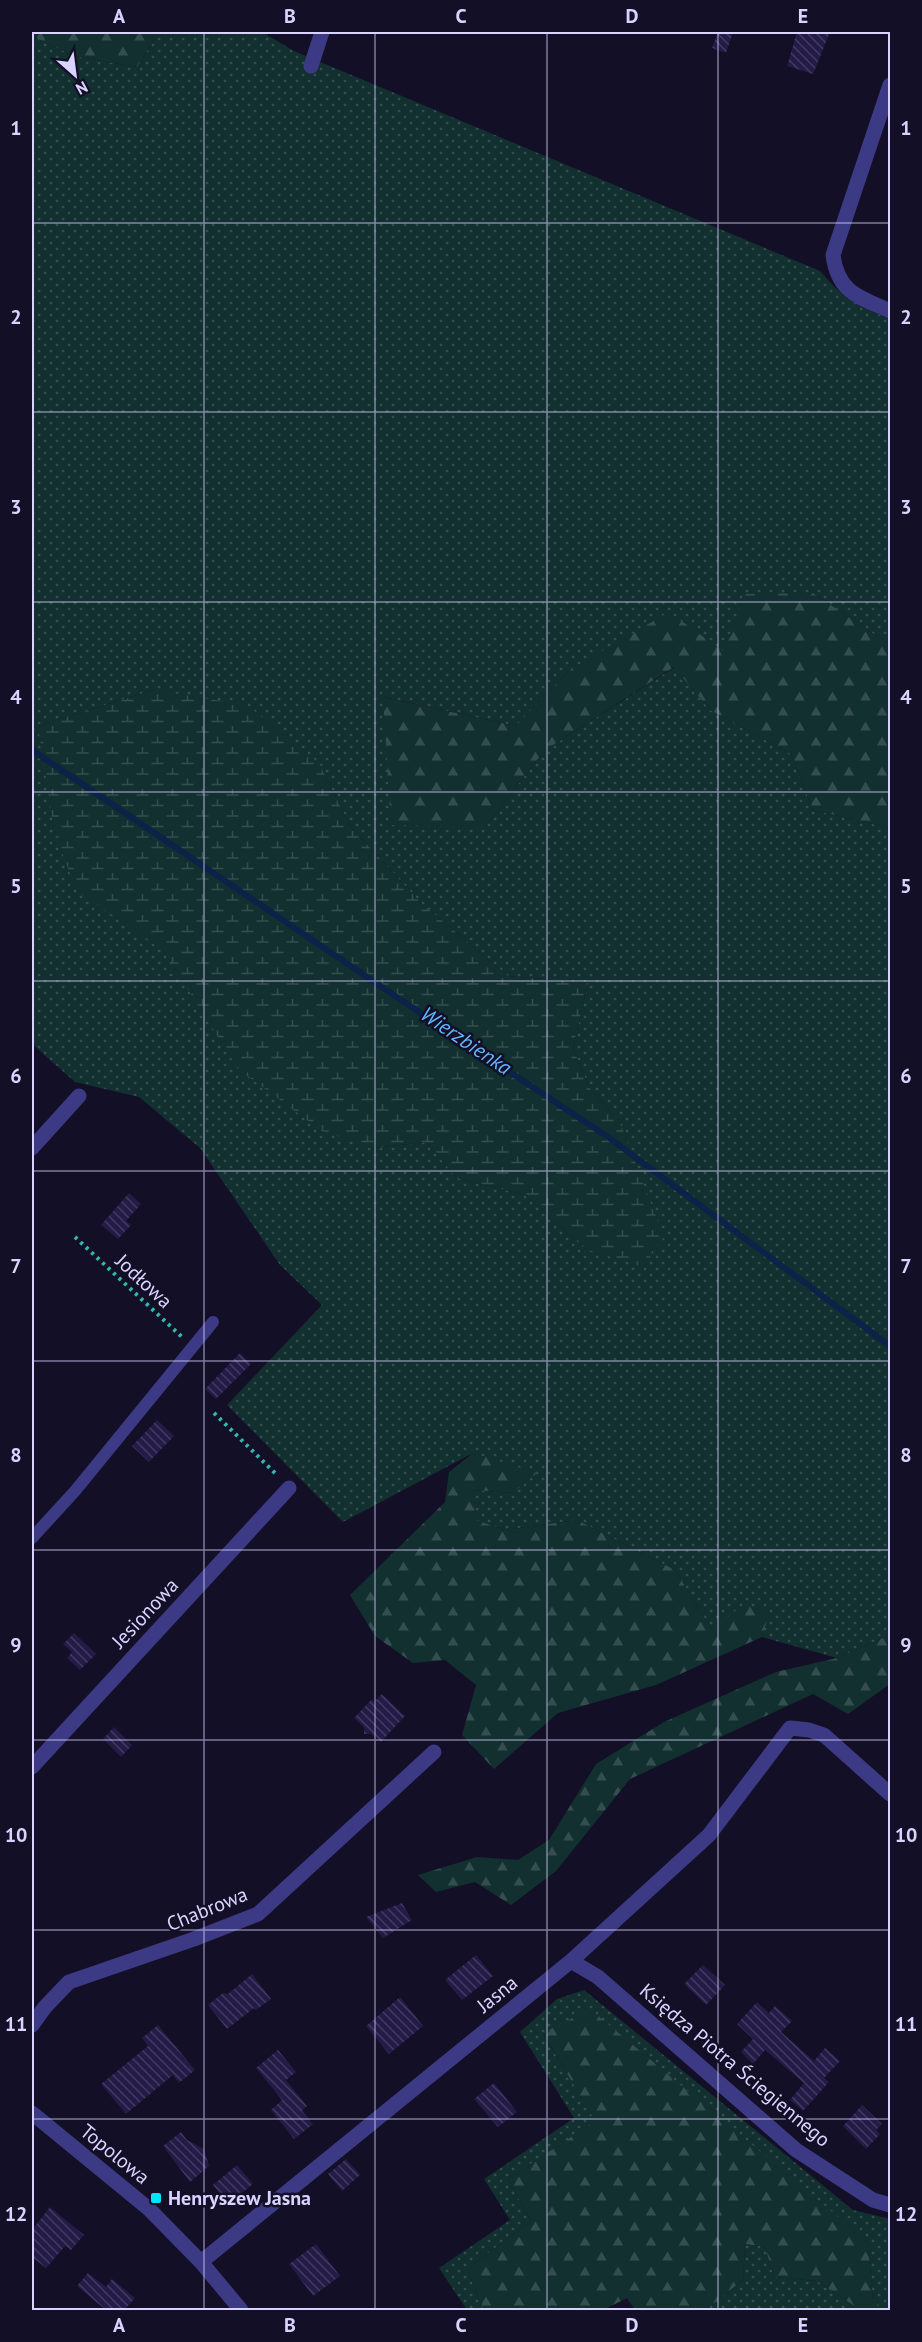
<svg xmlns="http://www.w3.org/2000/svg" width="922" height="2342" font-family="'PT Sans',sans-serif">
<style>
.grass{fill:url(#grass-dots);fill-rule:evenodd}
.forest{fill:url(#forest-firs)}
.wetland{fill:url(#wetland-marsh)}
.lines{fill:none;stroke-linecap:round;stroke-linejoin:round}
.stream{stroke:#0c2248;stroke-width:6}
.building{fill:url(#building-back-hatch)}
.path{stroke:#2fb8b0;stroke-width:4;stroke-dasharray:3 4.5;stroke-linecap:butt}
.service{stroke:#3d3a85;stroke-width:12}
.minor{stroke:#3d3a85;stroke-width:15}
.tertiary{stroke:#3d3a85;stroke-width:15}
.grid{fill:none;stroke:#d9d4ff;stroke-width:1.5;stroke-opacity:0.55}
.poi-dot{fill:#00e5ff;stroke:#130f26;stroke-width:2}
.labels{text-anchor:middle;stroke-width:5;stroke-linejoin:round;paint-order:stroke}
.street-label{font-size:20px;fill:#d9d4ff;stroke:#130f26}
.poi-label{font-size:20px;font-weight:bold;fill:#d9d4ff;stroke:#130f26;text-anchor:start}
.water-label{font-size:21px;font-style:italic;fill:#62b6ff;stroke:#130f26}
.neatline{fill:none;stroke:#d9d4ff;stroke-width:2}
.grid-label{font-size:20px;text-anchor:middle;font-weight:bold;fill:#d9d4ff}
</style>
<defs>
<pattern id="grass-dots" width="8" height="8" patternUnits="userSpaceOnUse" patternTransform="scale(1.5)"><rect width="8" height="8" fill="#12302f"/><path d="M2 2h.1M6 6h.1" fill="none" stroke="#344d4e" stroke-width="1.8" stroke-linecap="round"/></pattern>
<pattern id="forest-firs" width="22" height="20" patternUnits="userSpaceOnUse" patternTransform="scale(1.5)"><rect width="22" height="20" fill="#12302f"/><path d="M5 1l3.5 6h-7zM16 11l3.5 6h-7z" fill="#344d4e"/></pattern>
<pattern id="wetland-marsh" width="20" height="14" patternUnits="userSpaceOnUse" patternTransform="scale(1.5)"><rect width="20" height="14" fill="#12302f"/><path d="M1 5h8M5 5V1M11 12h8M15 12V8" fill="none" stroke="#344d4e"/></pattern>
<pattern id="building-back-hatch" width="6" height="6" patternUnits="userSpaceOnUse" patternTransform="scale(1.5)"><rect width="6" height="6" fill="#241b47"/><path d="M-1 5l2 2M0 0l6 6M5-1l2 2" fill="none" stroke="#433b63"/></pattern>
</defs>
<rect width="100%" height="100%" fill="#130f26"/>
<path class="grass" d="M159,32h103l32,19 526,220c24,28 37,35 70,48v326l-77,-52 -89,58 -153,18 -55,57 -132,-29 101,130 59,-76 131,-84 35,43 81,44 22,56 77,18v807l-53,23 -75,-21 6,-24 -56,17 -37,-60 -98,-50 -72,10 -30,-10 -2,-30 39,3 -39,-40 -130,69 -116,-117 95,-100 -42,-40 -80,-117 -61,-51 -64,-15 -43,-38v-1008l42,20 63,11zM153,690l166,73 31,63 71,77 87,73 80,7 -15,65 16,39 31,36 -35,126 -60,-54 -68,-17 -31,-36 -53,6 -175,-144 -35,-54 -125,-224z
M584,1990l269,220 37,9v91h-5l-12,-10 -5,-58 -325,-208 53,87 -88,58 23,42 -64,48 17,41h-17l-28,-42 71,-48 -26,-41 90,-61 -54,-86 37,-33z
M745,2244l20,3 9,30 43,4 36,24 -1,5h-147l38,-30z"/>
<path class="forest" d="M32,32h127l-22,35 -63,-11 -42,-20z
M813,593l77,52v183l-77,-18 -22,-56 -81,-44 -36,-43 -130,84 -59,76 -94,-2 -8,-128 133,29 55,-57 98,-57 54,39 23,-57z
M473,1453l64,20 -24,20 -39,-3 2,30 29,10 72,-10 98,50 37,60 33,-27 24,10 -7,24 -106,48 -98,28 -64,56 -32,-34 14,-50 -31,-25 -32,3 -38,-27 -25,-41 95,-93 4,-30z
M890,1635v49l-42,30 -35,-20 -183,85 -74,92 -45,34 -36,-23 -39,10 -18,-17 59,-18 41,3 31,-20 47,-76 68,-42 112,-50 61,-14z
M590,2009l278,233 5,58 12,10h-33l1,-5 -36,-24 -43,-4 -9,-30 -20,-3 -2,36 -38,30h-70l-8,-12 -24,12h-119l-17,-41 64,-48 -23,-42 87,-58 -52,-88z"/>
<path class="wetland" d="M153,690l94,15 72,58 31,63 71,77 87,73 80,7 -15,65 16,39 31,36 44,114 -21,30 -58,-18 -60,-54 -68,-17 -31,-36 -53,6 -51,-17 -84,-62 -75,-119 -87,-60 -22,-59 -16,-105z"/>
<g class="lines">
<path class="stream" d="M32,750l357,242 219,145 282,209"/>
</g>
<path class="building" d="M718,32h15l-7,21 -14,-5z
M797,32h33l-17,42 -26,-8z
M129,1193l12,11 -15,17 5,4 -13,14 -17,-14z
M240,1353l11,11 -35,35 -11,-10z
M157,1420l17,16 -25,26 -17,-16z
M74,1633l22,21 -16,16 -13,-12 5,-6 -9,-8z
M382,1694l23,22 -24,26 -10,-8h-7v-7l-10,-9 18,-19 2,3z
M114,1727l18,18 -11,12 -18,-18z
M402,1903l10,17 -29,18 -17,-21z
M476,1955l17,21 -31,24 -17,-20z
M703,1965l22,20 -19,20 -22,-21z
M252,1974l19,25 -15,11 -2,-2 -27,21 -19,-24 15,-12 5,1z
M400,1997l23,29 -34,28 -23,-28z
M757,2002l12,11 6,-7 17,15 -11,11 33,29 11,-13 15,13 -16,17 5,4 -26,29 -13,-11 14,-17 -39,-33 -12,14 -12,-12 12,-13 -16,-15z
M158,2025l37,45 -16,13 -6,-8 -47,39 -25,-30 47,-38 -6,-8z
M278,2050l18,22 -10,8 21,26 -5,5 11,13 -19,15 -23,-29 11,-10 -26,-32z
M494,2083l23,29 -19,15 -24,-28z
M862,2105l20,19 -6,6 4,4 -14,15 -23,-23z
M181,2132l6,8 17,9 5,17 -19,16 -27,-36z
M346,2159l14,16 -18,16 -14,-17z
M237,2165l16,19 -25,20 -15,-19z
M50,2207l34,28 -13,15 -6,-4 -19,22 -14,-11v-27z
M316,2244l24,32 -27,20 -24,-32z
M88,2273l18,14 6,-8 23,19 -11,12h-18l-29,-24z"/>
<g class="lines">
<path class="path" d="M75,1237l107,100
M214,1413l64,63"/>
<path class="service" d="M32,1538l43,-47 138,-169"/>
<path class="minor" d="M311,66l11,-34
M890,85l-57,170c5,38 26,42 57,56
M32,1148l47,-52
M32,1767l257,-279
M571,1961l27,16 198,173 77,50 17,5
M32,2025l13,-18 24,-25 125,-43 64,-25 176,-162
M201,2262l370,-301 138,-126 81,-107 19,2 15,5 66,59"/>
<path class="tertiary" d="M32,2113l117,96 52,53 40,48"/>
</g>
<path class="grid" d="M204,32v2278M375,32v2278M547,32v2278M718,32v2278M32,223h858M32,412h858M32,602h858M32,792h858M32,981h858M32,1171h858M32,1361h858M32,1550h858M32,1740h858M32,1930h858M32,2119h858"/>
<rect class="poi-dot" x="150" y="2192" width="12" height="12" rx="3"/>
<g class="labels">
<g class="street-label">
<text transform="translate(144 1281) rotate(43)" y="7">Jodłowa</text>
<text transform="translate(145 1613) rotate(-47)" y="7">Jesionowa</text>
<text transform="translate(207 1909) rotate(-22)" y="7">Chabrowa</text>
<text transform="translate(497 1994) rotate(-39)" y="7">Jasna</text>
<text transform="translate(735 2065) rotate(40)" y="7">Księdza Piotra Ściegiennego</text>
<text transform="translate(115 2154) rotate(39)" y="7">Topolowa</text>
</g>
<g class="poi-label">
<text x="168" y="2205">Henryszew Jasna</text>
</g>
<g class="water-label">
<text transform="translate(466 1041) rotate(34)" y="7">Wierzbienka</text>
</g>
</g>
<rect width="922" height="2342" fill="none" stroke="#130f26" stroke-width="66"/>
<g transform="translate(75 75) rotate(152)" stroke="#130f26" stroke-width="4.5" paint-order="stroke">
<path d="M0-4.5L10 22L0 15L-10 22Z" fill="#d9d4ff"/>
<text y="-9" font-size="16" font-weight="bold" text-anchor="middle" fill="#d9d4ff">N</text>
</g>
<rect x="33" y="33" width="856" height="2276" class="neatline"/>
<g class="grid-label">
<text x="119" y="23">A</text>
<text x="290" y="23">B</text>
<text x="461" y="23">C</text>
<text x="632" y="23">D</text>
<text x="803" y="23">E</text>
<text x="16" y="135">1</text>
<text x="906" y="135">1</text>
<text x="16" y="324">2</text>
<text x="906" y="324">2</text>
<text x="16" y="514">3</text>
<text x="906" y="514">3</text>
<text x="16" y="704">4</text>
<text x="906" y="704">4</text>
<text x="16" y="893">5</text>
<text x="906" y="893">5</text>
<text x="16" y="1083">6</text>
<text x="906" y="1083">6</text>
<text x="16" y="1273">7</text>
<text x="906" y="1273">7</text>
<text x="16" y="1462">8</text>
<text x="906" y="1462">8</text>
<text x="16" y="1652">9</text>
<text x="906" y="1652">9</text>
<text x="16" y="1842">10</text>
<text x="906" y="1842">10</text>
<text x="16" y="2031">11</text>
<text x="906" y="2031">11</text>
<text x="16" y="2221">12</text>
<text x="906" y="2221">12</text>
<text x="119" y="2332">A</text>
<text x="290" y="2332">B</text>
<text x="461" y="2332">C</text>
<text x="632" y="2332">D</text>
<text x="803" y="2332">E</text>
</g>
</svg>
